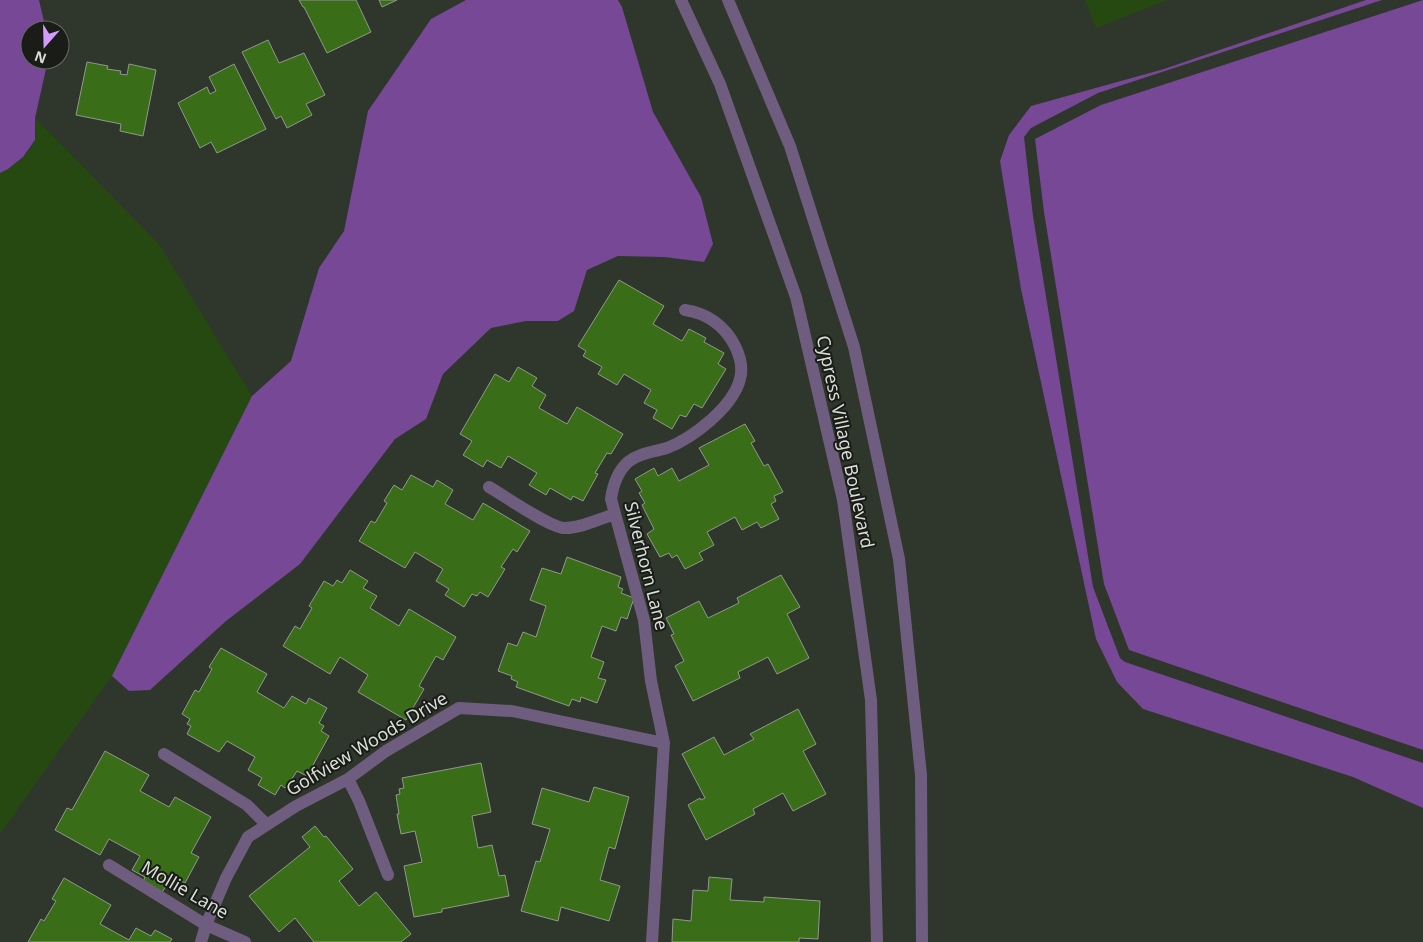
<svg xmlns="http://www.w3.org/2000/svg" width="1423" height="942" font-family="'Noto Sans',sans-serif">
<style>
.green{fill:#264911}
.water{fill:#764896}
.building{fill:#396d17;stroke:#91998d}
.lines{fill:none;stroke-linecap:round;stroke-linejoin:round}
.minor{stroke:#6f5d7f;stroke-width:12}
.labels{text-anchor:middle;stroke-width:4;stroke-linejoin:round;paint-order:stroke}
.street-label{font-size:18px;fill:#d9ded7;stroke:#191c17}
</style>
<rect width="100%" height="100%" fill="#2f362b"/>
<path class="green" d="M1085,0h83l-72,28z
M35,118l124,126 93,152 -140,280 -112,158v-661c12,-5 32,-21 35,-34 1,-6 0,-15 0,-21z"/>
<path class="water" d="M0,0h39l7,30h-16v30h18l-13,58v22l-12,17 -15,12 -8,4z
M466,0h152l4,7 31,105 48,85 12,47 -9,18 -40,-5 -46,-1 -31,14 -13,41 -16,10h-32l-35,7 -48,46 -17,45 -31,20 -95,125 -74,57 -76,69 -21,1 -17,-15 140,-280 39,-35 28,-93 25,-37 24,-120 63,-92z
M1366,0h16l-284,93 -67,35 -7,9 9,79 60,371 27,71 5,4 298,101v45l-70,-31 -210,-68 -26,-27 -21,-43 -75,-350 -21,-128 9,-26 22,-29 133,-37z
M1423,0v750l-294,-100 -25,-66 -60,-372 -9,-73 66,-34z"/>
<path class="building" d="M299,0h57l15,32 -44,21 -23,-46h-1z
M379,0h18l-15,7z
M268,40l11,23 25,-10 21,42 -19,9 6,11 -25,13 -6,-12 -5,3 -34,-67z
M87,62l21,4 -1,3 14,2 -1,3 7,1 2,-11 27,6 -13,66 -23,-5 1,-7 -45,-9z
M234,64l32,65 -49,24 -6,-11 -11,6 -22,-45 29,-16 3,7 6,-3 -7,-14z
M619,280l45,26 -11,18 29,17 7,-12 17,9 -2,4 20,11 -6,11 8,5 -24,39 -8,-4 -8,13 -6,-2 -8,14 -19,-11 4,-8 -13,-7 7,-13 -27,-16 -7,11 -19,-11 4,-7 -19,-11 3,-5 -8,-5z
M518,367l19,11 -5,8 14,9 -7,13 28,16 10,-17 46,27 -12,20 -4,-1 -12,20 3,1 -15,27 -10,-5 -2,4 -21,-12 -4,7 -17,-10 8,-12 -29,-17 -7,12 -14,-8 -4,7 -20,-12 9,-14 -12,-7 35,-60 14,8z
M745,424l10,17 -4,2 13,23 4,-2 15,28 -9,4 2,5 -5,3 8,15 -18,9 -4,-6 -15,8 -7,-13 -28,15 7,13 -15,8 4,7 -18,9 -8,-14 -5,3 -3,-5 -9,4 -13,-23 7,-5 -12,-24 3,-2 -6,-10 3,-2 -7,-12 19,-11 4,8 14,-8 7,13 30,-16 -10,-17z
M411,475l22,12 4,-7 16,10 -8,14 28,16 10,-17 47,28 -13,21 -4,-3 -12,18 4,2 -17,28 -8,-5 -3,4 -5,-2 -8,13 -19,-12 4,-6 -13,-8 7,-12 -28,-17 -10,16 -46,-27 12,-20 4,2 12,-20 -3,-2 10,-16 8,5z
M567,557l54,20 -3,10 5,2 -2,4 13,5 -7,21 -6,-2 -5,14 -14,-5 -11,31 13,5 -6,16 8,2 -9,23 -16,-6 -1,5 -8,-3 -3,7 -53,-19 2,-5 -7,-3 1,-3 -14,-5 10,-28 9,3 6,-14 13,5 10,-31 -16,-6 12,-32 19,6z
M350,570l18,11 -5,7 14,8 -7,12 29,18 10,-17 47,28 -13,23 -7,-4 -17,30 5,3 -18,31 -48,-28 10,-17 -28,-18 -10,17 -47,-28 12,-20 5,3 12,-21 -3,-2 15,-25 9,5 4,-6 5,3z
M781,575l19,32 -13,7 22,44 -32,16 -9,-17 -30,15 2,6 -47,23 -18,-35 9,-5 -13,-26 3,-1 -8,-16 33,-17 9,17 31,-15 -2,-5z
M221,648l46,26 -10,18 27,16 8,-12 14,8 3,-6 18,10 -8,15 5,3 -3,5 8,5 -22,40 -10,-5 -9,14 -3,3 -4,-3 -6,10 -17,-10 4,-7 -14,-8 7,-13 -28,-16 -8,11 -32,-18 4,-8 -4,-2 3,-5 -8,-5 13,-24 4,2 13,-23 -3,-2z
M798,709l18,35 -13,7 23,43 -33,17 -10,-18 -30,16 2,5 -49,26 -18,-35 12,-7 1,2 4,-2 -23,-44 32,-17 10,18 30,-16 -4,-5z
M105,751l44,24 -9,16 29,16 6,-10 36,20 -20,36 8,4 -14,26 -9,-5 -2,5 -5,-2 -8,13 -19,-10 3,-7 -13,-7 8,-14 -31,-17 -9,16 -45,-25 12,-22 5,2z
M481,763l10,49 -19,4 6,32 14,-3 7,31 6,-1 4,21 -67,13v3l-28,5 -10,-51 18,-4 -7,-31 -14,3 -4,-20h2l-3,-19 4,-1 -1,-5 5,-1 -2,-10z
M594,787l35,10 -14,52 -6,-2 -9,33 20,6 -11,35 -48,-14 -3,14 -37,-10 15,-50 4,1 10,-33 -18,-5 10,-36 47,14z
M315,826l9,11 2,-1 27,33 -14,12 20,25 17,-14 35,42 -10,8h-87l-19,-24 -16,14 -30,-36 61,-49 -8,-10z
M709,877l23,2 -2,21 34,2v-5l56,4 -2,38 -19,-1v4h-127l1,-23 18,2 2,-31 15,1z
M64,878l47,27 -11,19 29,16 7,-12 15,8 4,-6 17,9 -2,3h-142l13,-23 3,2 12,-20 -4,-2z"/>
<g class="lines">
<path class="minor" d="M681,0l39,84 76,213 47,203 28,200 6,242
M728,0l62,146 64,201 45,212 22,216 1,167
M489,487c16,9 61,41 76,41 17,0 34,-9 50,-14
M664,743l-13,-62 -7,-61 -33,-121c2,-14 6,-27 17,-37 12,-9 25,-10 39,-14 26,-10 66,-41 73,-69 3,-11 0,-23 -5,-33 -10,-20 -28,-33 -50,-36
M164,754l83,51 20,20
M348,779l11,22 29,74
M109,865l97,60 39,17
M201,942l5,-17 20,-47 22,-41 48,-31 52,-27 38,-28 73,-43 53,3 152,32 -12,199"/>
</g>
<g class="labels">
<g class="street-label">
<text transform="translate(845 442) rotate(78)" y="6">Cypress Village Boulevard</text>
<text transform="translate(646 566) rotate(76)" y="6">Silverhorn Lane</text>
<text transform="translate(367 744) rotate(-31)" y="6">Golfview Woods Drive</text>
<text transform="translate(185 890) rotate(30)" y="6">Mollie Lane</text>
</g>
</g>
<g transform="translate(45 45) rotate(200)"><circle r="24" fill="#191c17" stroke="#666a64"/>
<path d="M0-4L9 19L0 12L-9 19Z" fill="#d39cfc"/>
<text y="-8" font-size="14" font-weight="bold" text-anchor="middle" fill="#d9ded7">N</text>
</g>
</svg>
